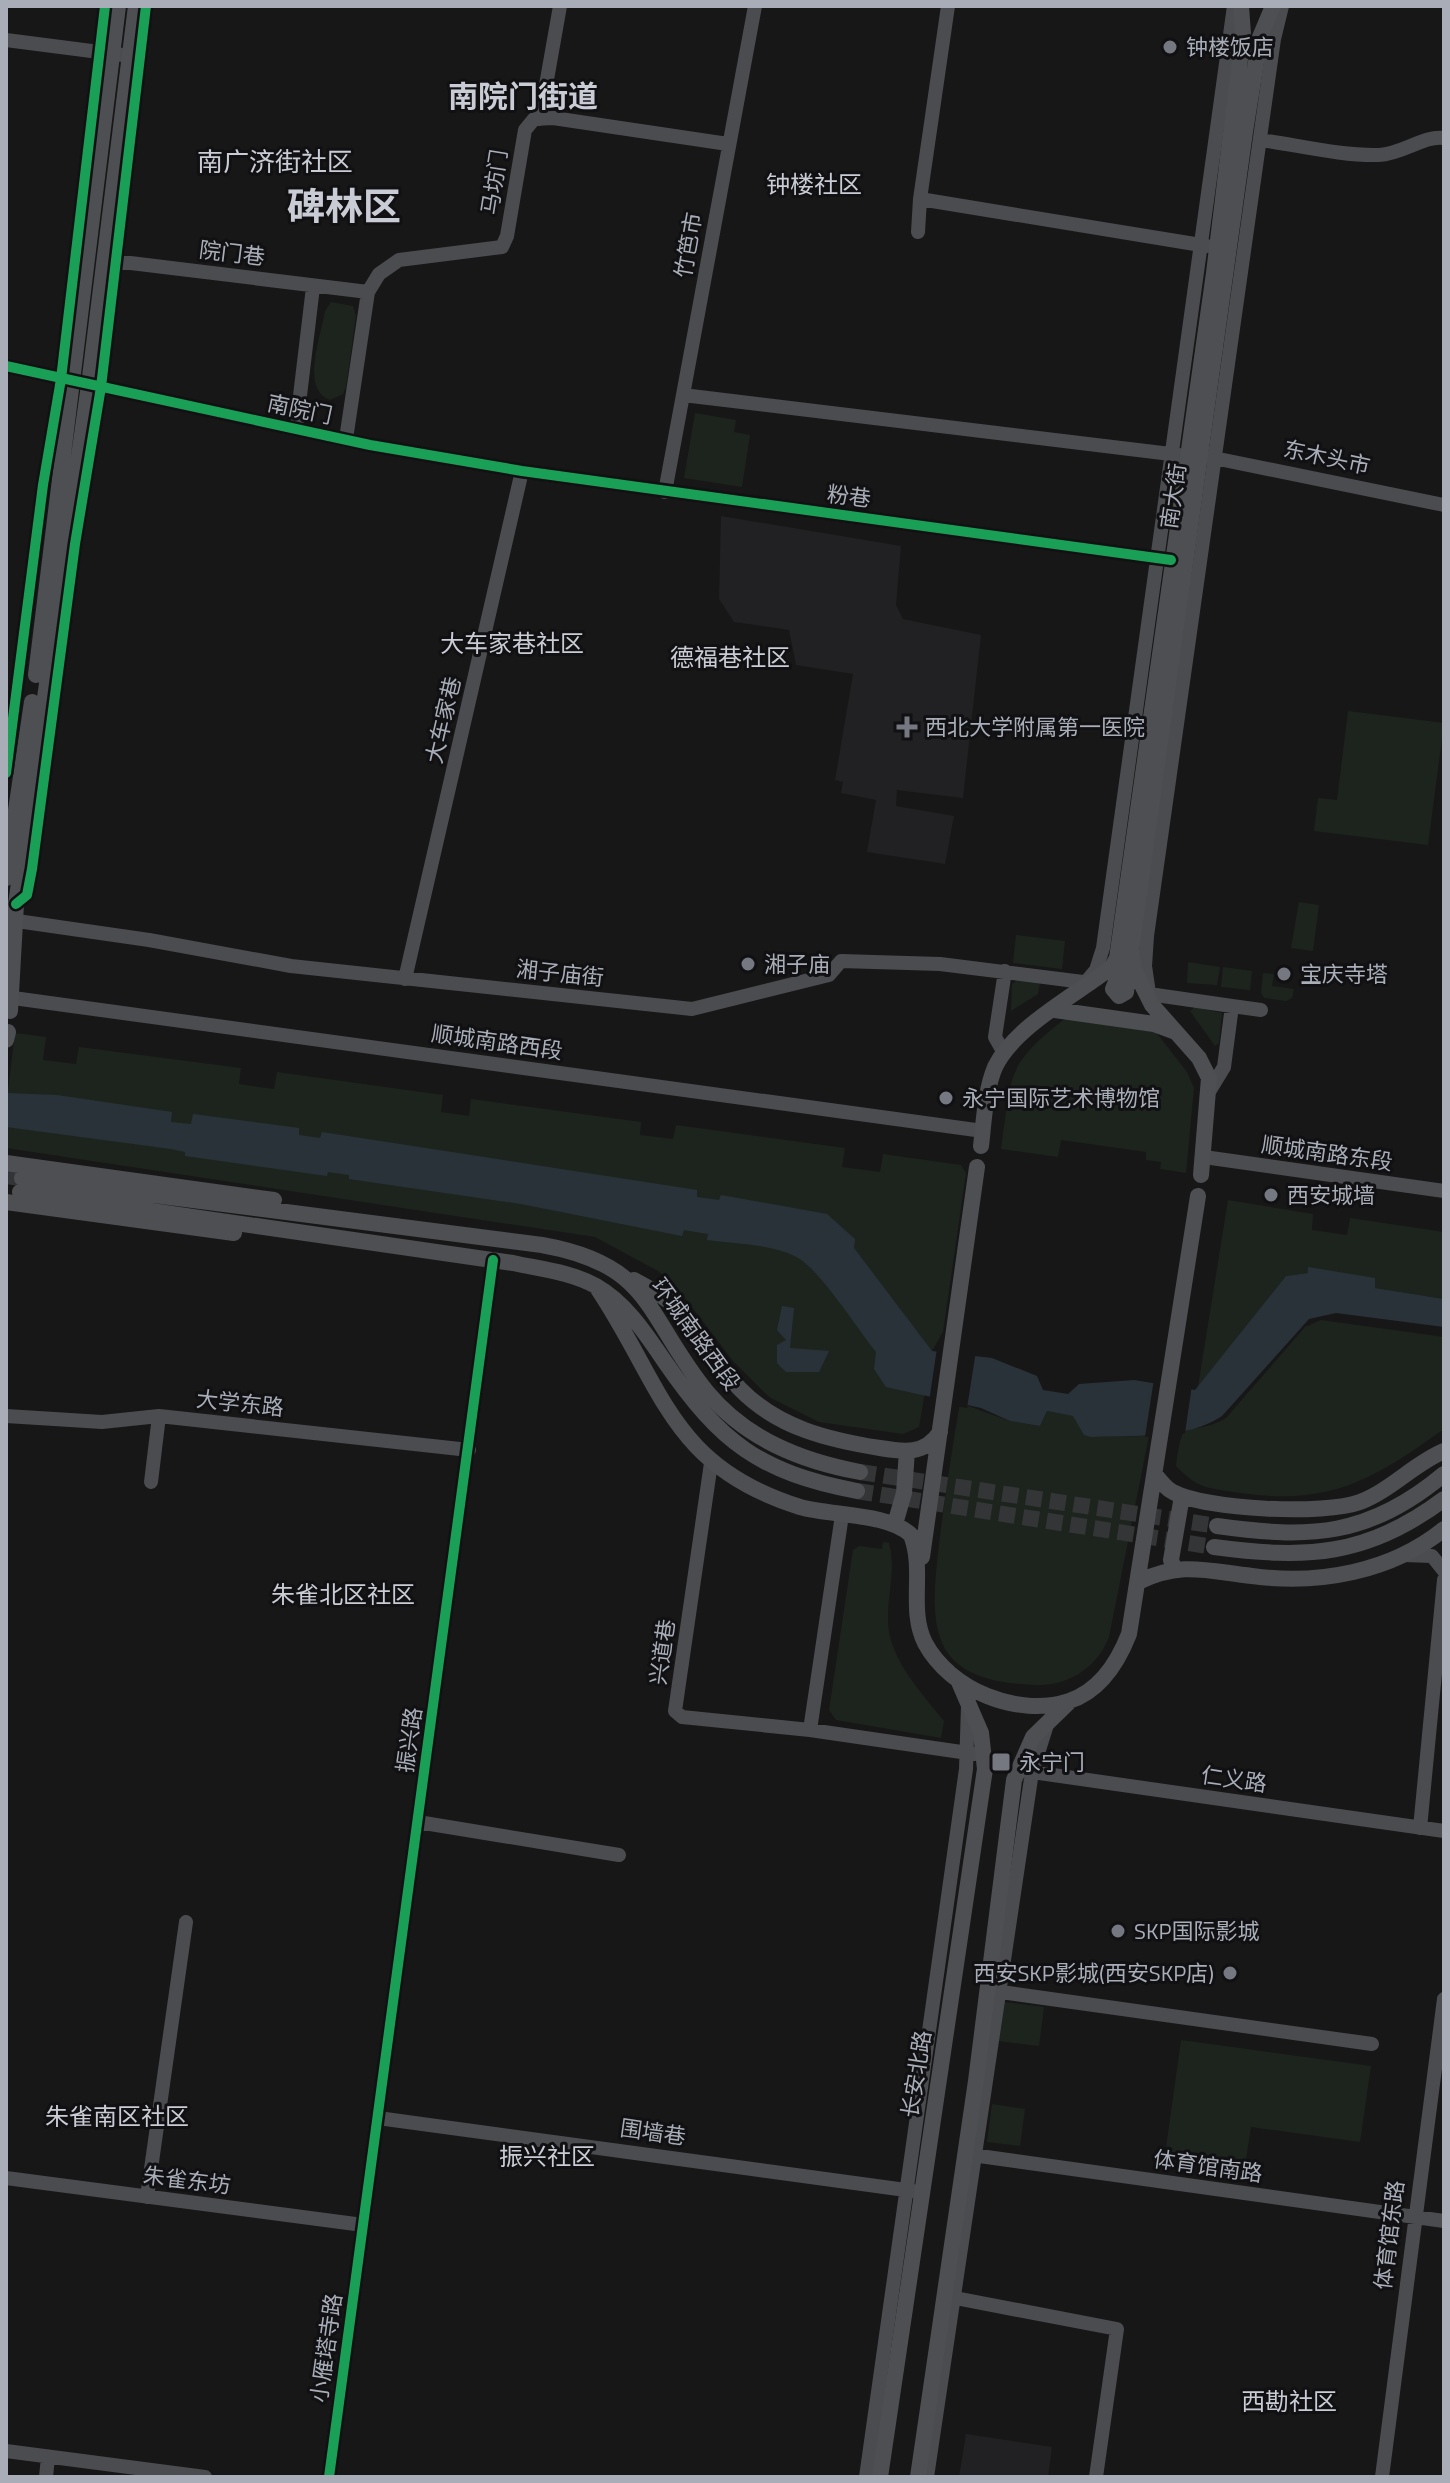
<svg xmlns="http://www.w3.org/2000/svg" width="1450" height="2483" font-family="'Titillium Web','Noto Sans SC',sans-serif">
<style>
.built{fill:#212123}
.green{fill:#1d241e}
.water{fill:#2a3239}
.pier{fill:#171717}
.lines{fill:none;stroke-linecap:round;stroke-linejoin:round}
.major-tunnel{stroke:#343537;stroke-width:16;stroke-dasharray:16 8;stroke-linecap:butt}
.minor{stroke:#4b4c50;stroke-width:14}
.major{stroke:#4d4f52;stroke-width:16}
.cycleway-casing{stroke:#111113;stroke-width:15}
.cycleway{stroke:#1a9f57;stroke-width:10}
.poi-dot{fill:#757880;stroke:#111113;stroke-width:3}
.labels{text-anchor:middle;stroke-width:6;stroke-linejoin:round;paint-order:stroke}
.poi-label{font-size:22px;fill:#a8adb8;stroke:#111113;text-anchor:start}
.street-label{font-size:22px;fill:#a8adb8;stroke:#111113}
.neighbourhood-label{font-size:24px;fill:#c9ccd4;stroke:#111113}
.quarter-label{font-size:26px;fill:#c9ccd4;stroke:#111113}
.district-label{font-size:30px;font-weight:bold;fill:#c9ccd4;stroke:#111113}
.town-label{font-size:38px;font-weight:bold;fill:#c9ccd4;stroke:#111113}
</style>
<rect width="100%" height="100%" fill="#171717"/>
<path class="built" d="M721,516l180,30 -5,59 7,14 78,16 -18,163 -66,-8 -1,16 58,10 -9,48 -78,-12 9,-52 -35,-7 2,-11 -8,-2 18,-106 -57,-9 -7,-35 -55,-8 -15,-23z
M966,2434l86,13 -4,30h-89z"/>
<path class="green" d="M331,302l22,4 3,10 -10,71 -3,7 -13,6c-30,-11 -9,-64 -5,-89z
M695,413l41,7 -2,12 16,3 -8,52 -58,-9z
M1348,711l96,12 -16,122 -114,-14 4,-33 19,2z
M1299,902l20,3 -6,46 -22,-3z
M1016,935l49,6 -3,28 -49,-6z
M1188,962l32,5 -3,18 -30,-2z
M1223,967l29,4 -2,19 -29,-3z
M1263,973l11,1 -2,12 22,3 -2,9 -6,3 -22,-3 -3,-5z
M1017,980l23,2 -2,12 -27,17 1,-27z
M1195,1007l27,6 -3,30 -4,3 -25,-35z
M1066,1018l89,13 32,41 7,16 -8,85 -26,-4 1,-7 -15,-2v-8l-85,-12 -3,17 -57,-8c11,-74 3,-83 65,-131z
M15,1033l31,4 -3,23 33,4 3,-17 162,21 -2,16 35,5 3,-17 166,23 -2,17 28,4 2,-17 170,23 -1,13 33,4 3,-14 169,23 -3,19 38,5 3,-18 78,11 5,8 -23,159 -11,19 -13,76 -16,7 -84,-12 -50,-25 -36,-36 -54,-71 -21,-19 -63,-34 -589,-89v-43z
M1228,1200l85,14 -1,16 35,5 3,-17 94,14v67l-69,-11 -1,-10 -66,-5 -22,3 -88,111z
M1321,1320l123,17v92c-70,50 -113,77 -203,64 -32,-5 -42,-3 -65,-27 8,-58 10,-25 50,-48l79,-91z
M960,1403l50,18 30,5 7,-15 27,5 17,21 58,-1 -40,201c-11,29 -40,49 -71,48 -113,-3 -109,-58 -98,-149 6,-45 12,-89 20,-133z
M883,1542l6,1c7,25 -1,48 -1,75 -1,39 33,74 56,103l-3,17 -105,-18 -7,-10 24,-160 6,-4 23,3z
M1003,2002l41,5 -5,39 -41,-5z
M1181,2040l190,26 -11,76 -109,-15 -6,39 -80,-11z
M992,2104l33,5 -5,37 -33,-4z"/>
<path class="water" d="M6,1093l51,2 115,17 -1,10 20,2 2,-10 106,14v7l21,3 2,-6 375,58v7l22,3 2,-5 106,19 28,25 -1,9 78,103 60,7 45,18 6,14 25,4 11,-10 55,-4 61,10 91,-114 22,-3v-6l67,11v10l69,11v28l-108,-14 -27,6 -87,97c-36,24 -89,19 -131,21l-7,-2 -11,-19 -26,-5 -7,15 -30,-5 -29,-13 -95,-21 -12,-18 2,-17c-19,-24 -53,-77 -76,-93 -24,-15 -65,-15 -93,-19l1,-6 -24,-4 -2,6 -161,-32 -172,-25v-4l-21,-3 -1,4 -142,-20v-4l-14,-3 -165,-22z
M782,1306l12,2 -4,40 39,3 -10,21h-33l-9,-9v-18l9,-5 -9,-10z"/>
<path class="pier" d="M937,1348l39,3 -9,57 -38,-6z
M1154,1379l38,6 -7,48 -40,4z"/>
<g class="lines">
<path class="major-tunnel" d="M6,1176l16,2
M860,1472l357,54
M857,1491l357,56"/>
<path class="minor" d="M6,40l132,17
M540,119l20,-113
M1260,140c38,5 80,16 119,15 24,-1 45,-20 65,-17
M920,199l287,47
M918,232l2,-33 28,-193
M106,260l262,32
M6,366l364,79 152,26 649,89
M683,395l496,60
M296,429l17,-142
M346,439l22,-147 11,-18 20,-14 103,-13 5,-11 18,-106 9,-11 19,-1 175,26
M1209,457l235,48
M665,492l90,-486
M6,773l37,-288 18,-106 44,-373
M16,904l11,-9 5,-26 43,-325 26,-157 45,-381
M17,921l132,19 142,26 401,43 137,-34 12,-14 99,3 151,19
M405,979l117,-508
M1085,983l11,-13 7,-22 131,-942
M1143,988l6,6 83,12 -8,61 -14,23
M1149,993l-4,-27 2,-30 127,-897 8,-33
M6,997l977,134
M1232,1006l29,4
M1004,1053l-9,-16 10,-66
M1204,1157l240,34
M6,1416l96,6 57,-6 310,34
M711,1463l-36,248 7,6 128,13
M151,1482l8,-66
M842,1515l-32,215 165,24
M1404,1555l28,1 12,15
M1025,1771l419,60
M418,1822l201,33
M1420,1828l24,-248
M1001,1992l371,52
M378,2118l535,73
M965,2154l479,67
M6,2178l357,47
M147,2197l39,-275
M945,2296l172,33 -21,148
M6,2451l199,26
M46,2477l2,-20
M329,2477l164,-1217
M866,2477l100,-708 2,-63
M927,2477l105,-705 14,-44
M1382,2477l62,-478"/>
<path class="major" d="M36,675l82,-669
M6,878l26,-176
M1120,955l-1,19 -6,15 6,7 7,-4 4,-30
M1055,1010l99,14 19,7
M10,1011l6,-107 73,-519 47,-379
M6,1040l2,-8
M981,1146c3,-25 4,-55 14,-79 19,-40 82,-73 117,-100l5,-9 97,-685 29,-239 -2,-28
M6,1163l268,37
M1201,1175l8,-97 -10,-20 -47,-53 -18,-36 -3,-17 114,-820 15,-95 13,-31
M22,1178l520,67c112,20 103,71 165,147 39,47 94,69 153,80
M20,1192l493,71c27,6 58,9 83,23 30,17 50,48 69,76 56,81 94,110 192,129
M6,1202l228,31
M634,1280c16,9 34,18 46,31 23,23 38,55 60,78 38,39 89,51 140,59 24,4 45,7 60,-16
M596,1286c68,101 73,180 204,221 32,9 88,6 111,28 14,35 -3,74 14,108 25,47 93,75 144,58 31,-10 49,-39 60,-67l69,-438
M1156,1476c5,5 10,13 17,16 33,18 152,23 187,10 31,-12 55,-39 84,-51
M895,1524l9,-31 3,-42
M1217,1526c93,13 152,11 227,-52
M1214,1547c92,12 153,10 230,-48
M922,1557l55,-390
M1174,1568l-3,-8 11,-64
M1138,1582c44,-21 68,-11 114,-6 67,9 139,-4 192,-47
M880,2477l105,-708 -4,-36 -22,-51
M918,2477l58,-396 38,-301 19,-43 37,-36"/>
<g class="cycleway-casing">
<path id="cycleway" d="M6,366l364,79 152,26 649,89
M6,773l37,-288 18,-106 44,-373
M16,904l11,-9 5,-26 43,-325 26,-157 45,-381
M329,2477l164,-1217"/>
</g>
<use href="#cycleway" class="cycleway"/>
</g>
<g class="poi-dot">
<circle cx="1170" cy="47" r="8"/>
<path d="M903 715h8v8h8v8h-8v8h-8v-8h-8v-8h8z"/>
<circle cx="748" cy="964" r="8"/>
<circle cx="1284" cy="974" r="8"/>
<circle cx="946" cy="1098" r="8"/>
<circle cx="1271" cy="1195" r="8"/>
<rect x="991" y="1752" width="20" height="20" rx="4"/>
<circle cx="1118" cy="1931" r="8"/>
<circle cx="1230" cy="1973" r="8"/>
</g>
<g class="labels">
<g class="poi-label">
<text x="1186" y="55">钟楼饭店</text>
<text x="925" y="735">西北大学附属第一医院</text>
<text x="764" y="972">湘子庙</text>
<text x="1300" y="982">宝庆寺塔</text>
<text x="962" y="1106">永宁国际艺术博物馆</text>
<text x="1287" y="1203">西安城墙</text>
<text x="1019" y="1770">永宁门</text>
<text x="1134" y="1939">SKP国际影城</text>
<text x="1214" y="1981" text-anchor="end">西安SKP影城(西安SKP店)</text>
</g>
<g class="street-label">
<text transform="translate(494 182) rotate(-81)" y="8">马坊门</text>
<text transform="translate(688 245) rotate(-80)" y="8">竹笆市</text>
<text transform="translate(232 253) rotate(7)" y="8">院门巷</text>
<text transform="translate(300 409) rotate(12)" y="8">南院门</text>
<text transform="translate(1327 457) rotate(12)" y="8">东木头市</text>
<text transform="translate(849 496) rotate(7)" y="8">粉巷</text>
<text transform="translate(1173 496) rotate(-82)" y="8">南大街</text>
<text transform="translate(443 720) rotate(-77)" y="8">大车家巷</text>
<text transform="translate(560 973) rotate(6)" y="8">湘子庙街</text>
<text transform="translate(497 1042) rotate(8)" y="8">顺城南路西段</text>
<text transform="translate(1327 1153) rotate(8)" y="8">顺城南路东段</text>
<text transform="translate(696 1334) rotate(54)" y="8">环城南路西段</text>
<text transform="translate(240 1403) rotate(6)" y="8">大学东路</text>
<text transform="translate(662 1652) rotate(-82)" y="8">兴道巷</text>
<text transform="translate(409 1740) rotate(-82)" y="8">振兴路</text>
<text transform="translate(1234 1779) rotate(8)" y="8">仁义路</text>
<text transform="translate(916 2074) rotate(-81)" y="8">长安北路</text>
<text transform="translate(653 2132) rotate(8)" y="8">围墙巷</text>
<text transform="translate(1208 2166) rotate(8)" y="8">体育馆南路</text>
<text transform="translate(187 2180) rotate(7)" y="8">朱雀东坊</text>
<text transform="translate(1389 2235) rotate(-83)" y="8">体育馆东路</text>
<text transform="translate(326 2348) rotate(-82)" y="8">小雁塔寺路</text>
</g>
<g class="neighbourhood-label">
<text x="814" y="193">钟楼社区</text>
<text x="512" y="652">大车家巷社区</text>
<text x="730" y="666">德福巷社区</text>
<text x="343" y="1603">朱雀北区社区</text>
<text x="117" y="2125">朱雀南区社区</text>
<text x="547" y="2165">振兴社区</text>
<text x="1289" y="2410">西勘社区</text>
</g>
<g class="quarter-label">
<text x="275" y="171">南广济街社区</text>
</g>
<g class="district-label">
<text x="523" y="107">南院门街道</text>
</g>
<g class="town-label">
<text x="344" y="220">碑林区</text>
</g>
</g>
<rect width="1450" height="2483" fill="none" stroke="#a8adb8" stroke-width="16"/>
</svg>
